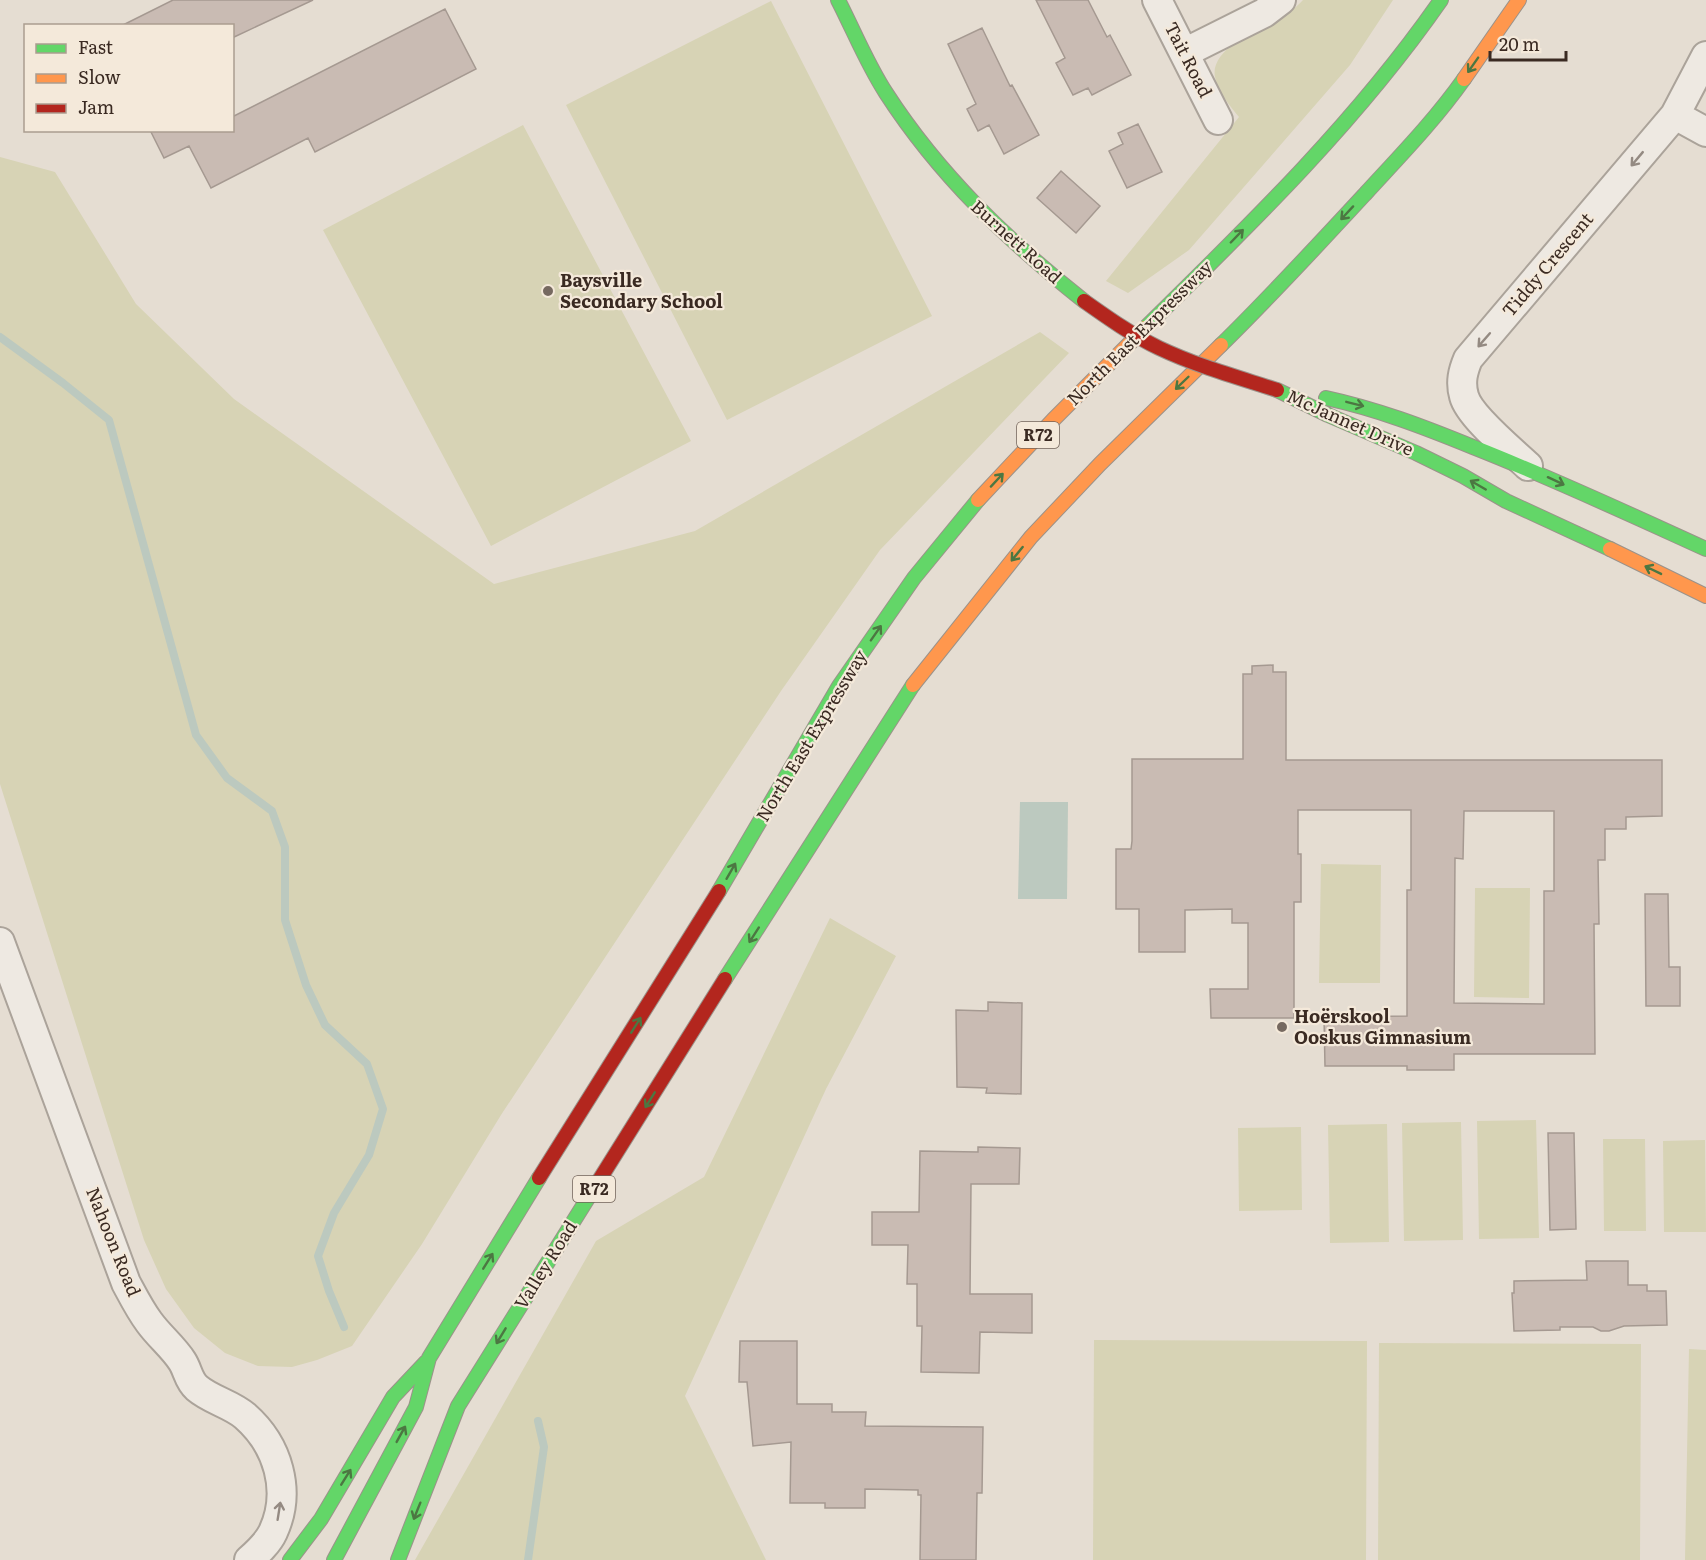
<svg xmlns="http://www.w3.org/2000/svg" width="1706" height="1560" font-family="Literata,serif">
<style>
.green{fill:#d7d3b5}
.water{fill:#bcc9bf}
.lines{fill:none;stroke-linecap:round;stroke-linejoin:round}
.stream{stroke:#bcc9bf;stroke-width:8}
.building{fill:#c9bbb3;stroke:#a59991;stroke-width:1.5;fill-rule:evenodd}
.street-casing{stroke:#aba39a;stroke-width:32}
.fast-casing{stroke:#9b928a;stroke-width:16}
.slow-casing{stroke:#9b928a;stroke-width:16}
.jam-casing{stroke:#9b928a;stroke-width:16}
.street{stroke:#eee9e2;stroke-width:28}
.fast{stroke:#63d668;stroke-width:14}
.slow{stroke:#ff974d;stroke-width:14}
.jam{stroke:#b3261e;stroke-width:14}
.jam-bridge-casing{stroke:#9b928a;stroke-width:16;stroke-linecap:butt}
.jam-bridge{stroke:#b3261e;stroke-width:14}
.oneway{stroke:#4c7742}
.oneway2{stroke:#948a82}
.poi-dot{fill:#766960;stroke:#f4e9da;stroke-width:2}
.labels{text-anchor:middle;stroke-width:4.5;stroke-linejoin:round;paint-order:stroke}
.shield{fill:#f4e9da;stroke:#726359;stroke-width:1.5}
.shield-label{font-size:16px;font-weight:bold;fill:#3a2a22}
.street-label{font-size:18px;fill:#3a2a22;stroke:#f4e9da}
.poi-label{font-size:18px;font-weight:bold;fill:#3a2a22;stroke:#f4e9da;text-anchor:start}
</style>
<rect width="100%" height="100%" fill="#e5ddd2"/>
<path class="green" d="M1303,0h90l-43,65 -161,185 -61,43 -22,-12 133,-164c-9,-11 -21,-25 -24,-40 -6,-30 53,-53 74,-65 5,-3 10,-8 14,-12z
M771,1l161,315 -205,104 -161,-315z
M523,125l168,316 -200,105 -168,-316z
M0,157l55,15 81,132 98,95 260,185 201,-53 345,-199 29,21 -189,197 -99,141 -280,424 -79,129 -70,102 -35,14 -25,7 -34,-1 -33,-13 -31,-25 -28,-39 -22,-49 -144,-456z
M1321,864l60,1 -1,118h-61z
M1475,888h55l-1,110 -55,-1z
M830,918l66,38 -70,133 -141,307 81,164h-351l181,-319 108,-64z
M1536,1120l3,118 -60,1 -2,-118z
M1461,1122l2,118 -59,1 -2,-118z
M1387,1124l2,118 -59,1 -2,-118z
M1301,1127l1,83 -63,1 -1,-83z
M1603,1139h42l1,92h-42z
M1705,1140l1,92h-42l-1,-91z
M1094,1340l273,1 -1,219h-273z
M1379,1343l262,1 -1,216h-262z
M1689,1349l17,1v210h-21z"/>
<path class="water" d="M1020,802h48l-1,97h-49z"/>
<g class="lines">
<path class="stream" d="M0,337l63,46 46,37 87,315 31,43 45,33 13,36v73l21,65 19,40 42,39 16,45 -14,46 -35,58 -16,43 11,35 15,36
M528,1560l16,-113 -6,-26"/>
</g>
<path class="building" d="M173,0h140l-81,38v-12h-111z
M1036,0h52l19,37 3,-2 21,40 -39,20 -4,-7 -15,7 -17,-32 9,-5z
M445,9l31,60 -161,83 -7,-14 -97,50 -22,-42 -25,12 -14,-28h82v-13z
M982,28l28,58 2,-1 27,50 -35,19 -15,-29 -11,6 -11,-22 9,-5 -28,-60z
M1138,124l24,48 -35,16 -18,-37 14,-7 -5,-11z
M1061,171l39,35 -24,27 -39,-35z
M1273,665v7h13v88h376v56l-36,1v12h-21v31h-7l1,64h-5l1,130h-141v16h-47v-4h-82l-1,-49 83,-1v-126h4v-80h-113v44h3v48h-7v116h-83l-1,-29h38v-66h-16v-14l-47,1v42h-46v-43h-23v-60h15l1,-8v-82h111v-85h9v-8zM1464,811h90v80h-10v113l-90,-1 1,-145 8,1z
M1645,894h23l1,73h11v39h-34z
M988,1002l34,1 -1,91 -35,-1 1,-5 -30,-1 -1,-77 32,1z
M1548,1133h26l2,96 -26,1z
M978,1147l42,1 -1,36h-48l-1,110h62v39l-52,-1 -1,41 -58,-1 1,-46h-5v-42h-10l1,-39h-36v-33h47l1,-61 58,1z
M1586,1261h42v24h19v6h19l1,34 -43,1 -15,5h-8l-8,-4h-33v3l-46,1 -2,-38h2v-12l73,-1z
M740,1341h57v63h35v8h34l-1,14 118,1 -1,66h-5l-1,67h-56l1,-65h-3v-5l-53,-1v19h-40v-5h-35l1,-61 -38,4 -6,-64h-8z"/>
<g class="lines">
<g class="street-casing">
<path id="street" d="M1157,0l61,120
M1184,53l80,-40 17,-13
M1675,115l31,17
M1528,466c-17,-16 -59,-50 -64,-70 -4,-14 -1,-25 4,-37l207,-244 31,-59
M0,942l126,341c7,13 14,27 23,39 10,14 24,25 33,39 6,9 6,19 15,27 14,12 34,16 48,28 33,29 47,75 28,116 -5,11 -15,20 -24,28"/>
</g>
<g class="fast-casing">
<path id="fast" d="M838,0c16,31 29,64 48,93 53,82 122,148 198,208
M1145,328c105,-103 212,-207 296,-328
M1221,345c50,-49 97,-100 145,-152 33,-36 69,-73 98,-114
M1277,390l51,25 88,38 47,23 43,25 104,48
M1326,398c51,11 98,29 147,49 79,31 156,67 233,102
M719,891l120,-205 75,-108 64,-78
M725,979l188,-294
M290,1560l31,-41 72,-122 33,-35
M334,1560l82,-153 13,-49 110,-180
M398,1560l60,-154 135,-216"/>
</g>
<g class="slow-casing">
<path id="slow" d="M1464,79l55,-79
M978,500l75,-80 92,-92
M1610,549l96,47
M913,685l118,-148 69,-73 121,-119"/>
</g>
<g class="jam-casing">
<path id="jam" d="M539,1178l180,-287
M593,1190l132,-211"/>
</g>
<use href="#street" class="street"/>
<use href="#fast" class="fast"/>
<use href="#slow" class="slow"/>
<use href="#jam" class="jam"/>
<g class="jam-bridge-casing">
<path id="jam-bridge" d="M1084,301c24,17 48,34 75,47 38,18 78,29 118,42"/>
</g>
<use href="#jam-bridge" class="jam-bridge"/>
</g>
<defs><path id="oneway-shaft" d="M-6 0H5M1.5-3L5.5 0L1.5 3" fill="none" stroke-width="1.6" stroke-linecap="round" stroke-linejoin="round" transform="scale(1.5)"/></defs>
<g class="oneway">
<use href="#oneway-shaft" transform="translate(1473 65) rotate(125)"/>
<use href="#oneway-shaft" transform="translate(1347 213) rotate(133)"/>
<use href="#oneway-shaft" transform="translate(1237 236) rotate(-46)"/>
<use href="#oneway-shaft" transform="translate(1182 383) rotate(136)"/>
<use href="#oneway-shaft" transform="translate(1355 404) rotate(14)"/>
<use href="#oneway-shaft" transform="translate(997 480) rotate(-47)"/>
<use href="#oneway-shaft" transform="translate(1556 481) rotate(25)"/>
<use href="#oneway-shaft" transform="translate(1478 485) rotate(-150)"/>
<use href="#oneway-shaft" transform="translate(1017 554) rotate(129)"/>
<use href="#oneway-shaft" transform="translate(1653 570) rotate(-154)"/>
<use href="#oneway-shaft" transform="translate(876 633) rotate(-55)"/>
<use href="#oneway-shaft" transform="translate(731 871) rotate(-60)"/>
<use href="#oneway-shaft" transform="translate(754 935) rotate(123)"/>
<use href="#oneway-shaft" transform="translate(636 1025) rotate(-58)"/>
<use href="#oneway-shaft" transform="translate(650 1100) rotate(122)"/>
<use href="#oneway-shaft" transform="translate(488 1261) rotate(-58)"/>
<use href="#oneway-shaft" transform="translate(501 1336) rotate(121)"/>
<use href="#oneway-shaft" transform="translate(401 1434) rotate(-61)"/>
<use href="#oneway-shaft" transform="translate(346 1477) rotate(-58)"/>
<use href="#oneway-shaft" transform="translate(417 1511) rotate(112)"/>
</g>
<g class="oneway2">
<use href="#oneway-shaft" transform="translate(1637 159) rotate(130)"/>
<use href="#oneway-shaft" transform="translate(1484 340) rotate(131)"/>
<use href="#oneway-shaft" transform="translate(279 1511) rotate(-81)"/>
</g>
<g class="poi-dot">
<circle cx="548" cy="291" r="6"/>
<circle cx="1282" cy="1027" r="6"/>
</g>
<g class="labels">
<g class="shield">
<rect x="1017" y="422" width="42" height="26" rx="4.5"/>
<rect x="573" y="1176" width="42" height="26" rx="4.5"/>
</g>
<g class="shield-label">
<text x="1038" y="441">R72</text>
<text x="594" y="1195">R72</text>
</g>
<g class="street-label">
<text transform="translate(1188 60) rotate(63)" y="6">Tait Road</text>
<text transform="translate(1016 242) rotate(42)" y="6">Burnett Road</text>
<text transform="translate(1548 265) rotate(-50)" y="6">Tiddy Crescent</text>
<text transform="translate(1140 333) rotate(-45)" y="6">North East Expressway</text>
<text transform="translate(1350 423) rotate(24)" y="6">McJannet Drive</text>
<text transform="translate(812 736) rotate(-59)" y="6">North East Expressway</text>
<text transform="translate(113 1242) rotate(68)" y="6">Nahoon Road</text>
<text transform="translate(546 1265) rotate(-58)" y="6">Valley Road</text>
</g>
<g class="poi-label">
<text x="560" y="287">Baysville<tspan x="560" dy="21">Secondary School</tspan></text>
<text x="1294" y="1023">Hoërskool<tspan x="1294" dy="21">Ooskus Gimnasium</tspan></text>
</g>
</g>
<rect x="24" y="24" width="210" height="108" fill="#f4e9da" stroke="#aa9d90" stroke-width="1.5"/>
<rect x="36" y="44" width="30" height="9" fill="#63d668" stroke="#aa9d90" stroke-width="1.5"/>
<text x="78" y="54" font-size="18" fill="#3a2a22">Fast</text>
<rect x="36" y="74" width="30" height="9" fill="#ff974d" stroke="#aa9d90" stroke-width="1.5"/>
<text x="78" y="84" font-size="18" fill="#3a2a22">Slow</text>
<rect x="36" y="104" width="30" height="9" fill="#b3261e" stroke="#aa9d90" stroke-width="1.5"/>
<text x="78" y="114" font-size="18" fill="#3a2a22">Jam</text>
<path d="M1490 51v9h76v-9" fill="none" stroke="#3a2a22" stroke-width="3"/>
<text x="1499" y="51" font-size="18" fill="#3a2a22" stroke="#f4e9da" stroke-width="4.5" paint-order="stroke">20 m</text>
</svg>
